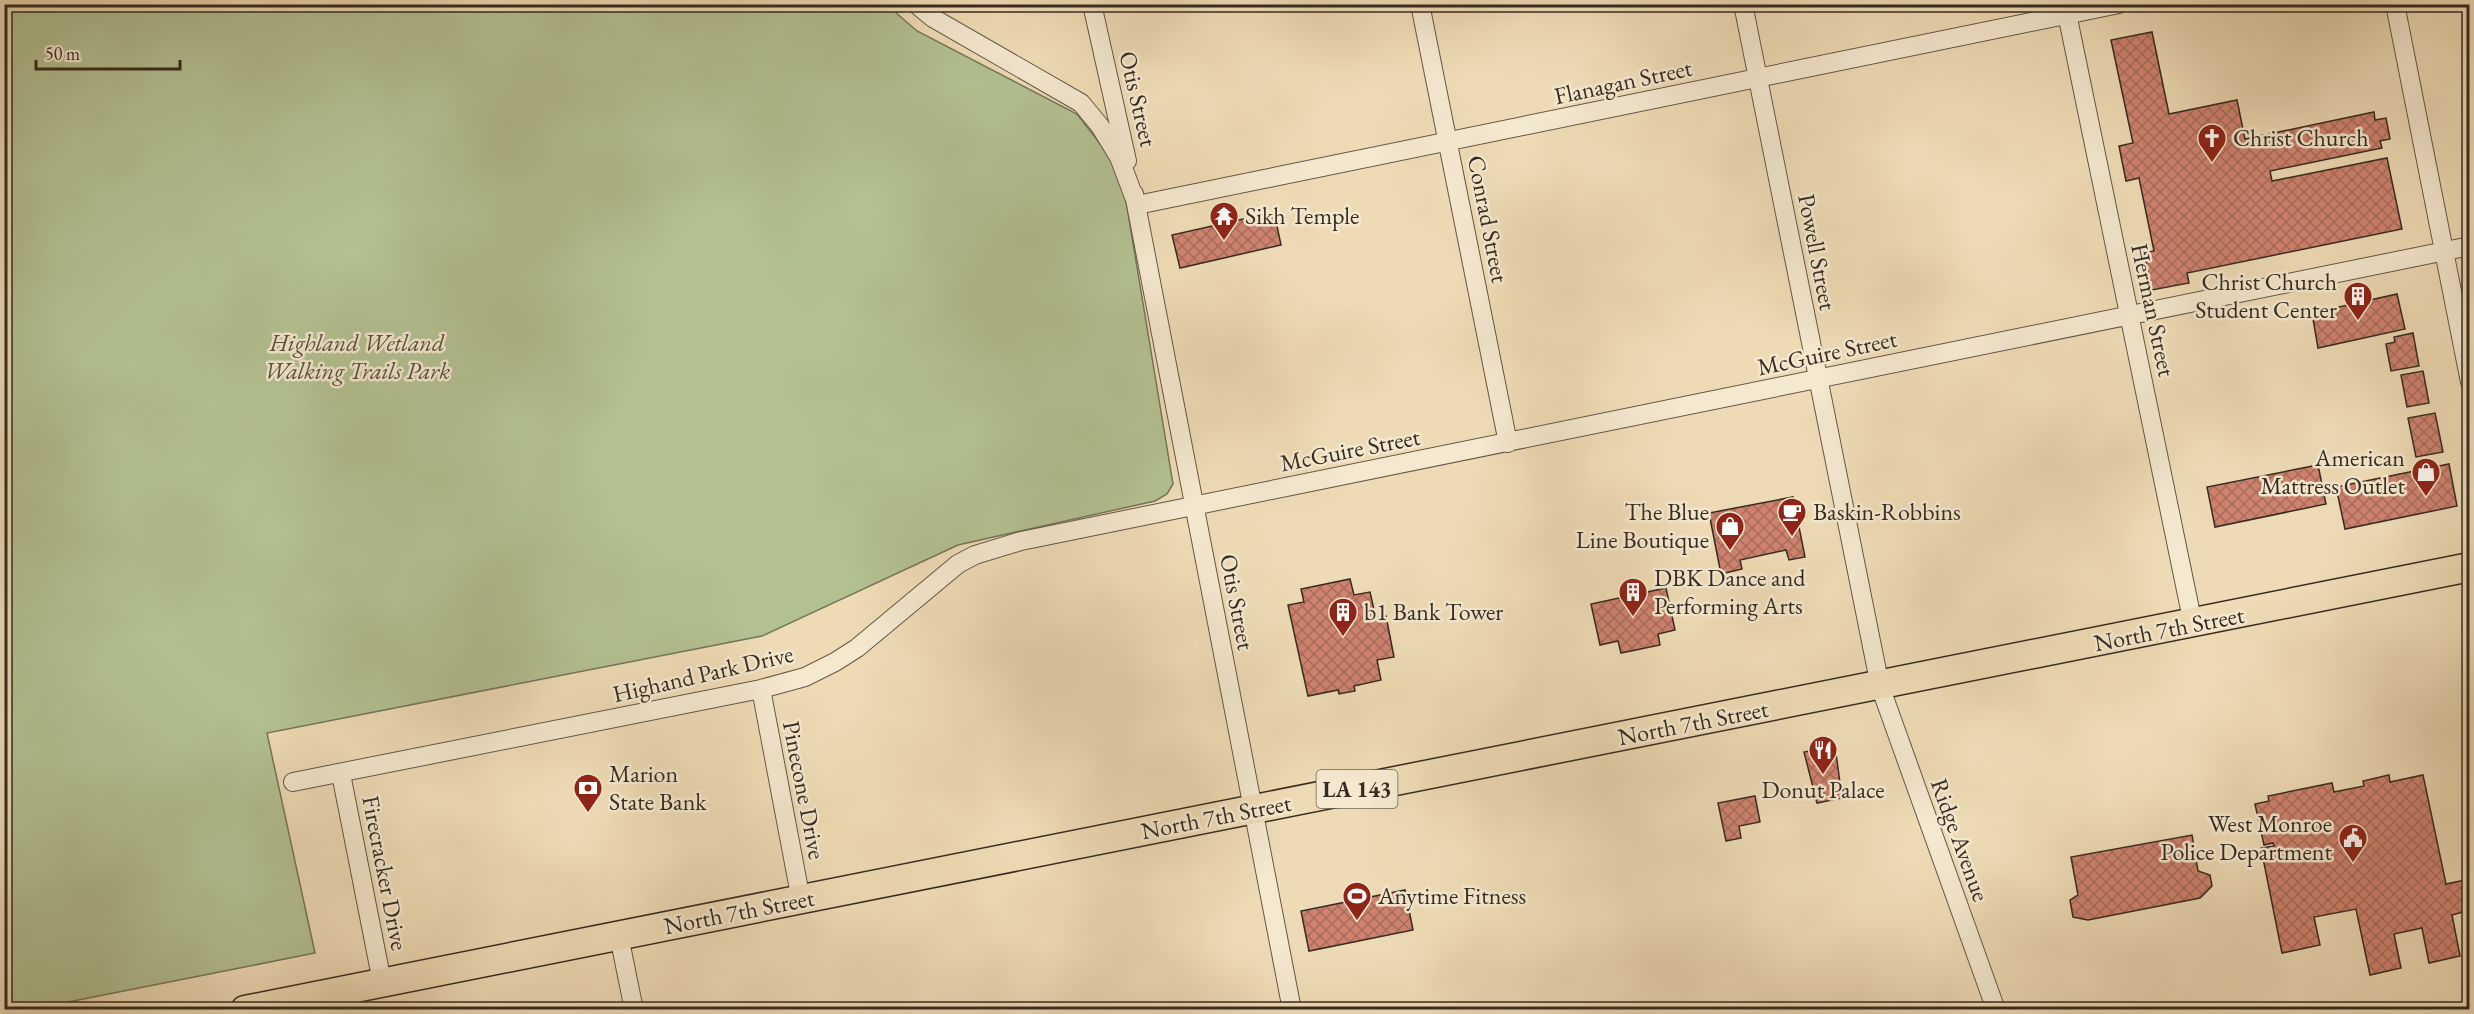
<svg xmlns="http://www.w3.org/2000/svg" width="2474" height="1014" font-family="'EB Garamond',serif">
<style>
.green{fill:#b3c192;stroke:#74765a;stroke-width:1.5}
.building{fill:url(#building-cross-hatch);stroke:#362b21;stroke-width:1.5}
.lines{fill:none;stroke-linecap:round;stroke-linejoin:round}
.minor-casing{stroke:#645746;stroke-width:20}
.primary-casing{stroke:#362b21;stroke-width:31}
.minor{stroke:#f4e8cf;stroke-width:18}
.primary{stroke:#eedbb5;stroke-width:28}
.labels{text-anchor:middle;stroke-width:5;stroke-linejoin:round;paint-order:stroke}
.shield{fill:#f4e8cf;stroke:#6f6455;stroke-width:1.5}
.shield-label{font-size:22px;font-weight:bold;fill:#362b21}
.street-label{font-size:24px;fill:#362b21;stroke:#f4e8cf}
.poi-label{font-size:24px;fill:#362b21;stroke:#f4e8cf;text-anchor:start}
.park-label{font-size:24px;font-style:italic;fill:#55503d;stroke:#f4e8cf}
</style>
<defs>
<pattern id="building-cross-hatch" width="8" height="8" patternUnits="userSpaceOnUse" patternTransform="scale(1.5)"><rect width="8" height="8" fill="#cf836f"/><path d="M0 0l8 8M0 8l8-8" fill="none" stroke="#a96b5b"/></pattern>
</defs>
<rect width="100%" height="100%" fill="#eedbb5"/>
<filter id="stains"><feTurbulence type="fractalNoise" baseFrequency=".00333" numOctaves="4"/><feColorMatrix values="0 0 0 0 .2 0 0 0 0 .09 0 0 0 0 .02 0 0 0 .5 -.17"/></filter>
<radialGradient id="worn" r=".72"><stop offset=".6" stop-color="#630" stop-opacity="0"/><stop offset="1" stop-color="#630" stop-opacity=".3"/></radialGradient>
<path class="green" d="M5,5h882l30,26 160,83 38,49 10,32 48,289 -6,10 -12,7 -197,44 -196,91 -495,97 48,220 -282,56 -28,1z"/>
<path class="building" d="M2451,4h19v3l-18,3z
M2152,32l17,82 68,-14 8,39 129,-27 1,8 11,-2 4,21 -10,2 2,7 -112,23 2,10 115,-23 15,71 -215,44 2,10 -37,7 -8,-37 10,-2 -15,-73 -13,3 -7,-35 14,-3 -22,-103z
M1274,212l7,33 -101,23 -8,-33z
M2397,294l8,35 -87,19 -6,-35z
M2413,333l6,33 -28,5 -5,-27 9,-2 -1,-5z
M2423,371l6,32 -22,4 -6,-32z
M2435,413l8,39 -27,5 -8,-39z
M2449,464l8,42 -112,23 -9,-42z
M2318,465l8,39 -111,23 -8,-40z
M1793,497l12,60 -16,3 -3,-10 -46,10 2,9 -21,5 -12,-61z
M1350,579l4,16 16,-3 6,26 10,-2 8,41 -17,3 4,20 -27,6 1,5 -16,3 -1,-4 -30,6 -20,-91 16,-3 -3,-13z
M1666,588l9,42 -17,4 2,11 -39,8 -3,-12 -18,4 -9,-41z
M1835,746l7,52 -25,5 -13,-51z
M2389,775l1,7 33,-7 23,109 24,-5v31l-18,5 8,41 -31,7 -7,-35 -28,6 7,34 -31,7 -14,-66 -42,8 6,28 -38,8 -21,-105 13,-2 -1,-3 -9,2 -9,-41 14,-3 -1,-5 64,-13 2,9 30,-6 -1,-5z
M1755,796l5,26 -21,4 2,12 -15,3 -8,-38z
M2192,835l6,36 12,4 2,11 -12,12 -112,22 -15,-3 -3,-17 8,-5 -7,-38z
M1405,890l8,40 -104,21 -8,-40z"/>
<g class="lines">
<g class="minor-casing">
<path id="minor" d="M916,4l17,14 148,85 19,23 19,31 18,48 982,-201
M1092,4l35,157
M1420,4l88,439
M1743,4l137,682 116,324
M2065,4l128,620
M2395,4l75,378
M1134,194l158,816
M761,689l40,211
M341,774l41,208
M293,782l468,-93 44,-12 30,-15 22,-14 101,-84 17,-9 46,-14 1449,-295
M619,936l15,74"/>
</g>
<g class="primary-casing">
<path id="primary" d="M245,1010l2225,-443"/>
</g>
<use href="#minor" class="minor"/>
<use href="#primary" class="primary"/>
</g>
<defs>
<g id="church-pin" transform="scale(1.5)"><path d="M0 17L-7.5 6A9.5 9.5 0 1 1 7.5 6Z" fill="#8f2418" stroke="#f4e8cf"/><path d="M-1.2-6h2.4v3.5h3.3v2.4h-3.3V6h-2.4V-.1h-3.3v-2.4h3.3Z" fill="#fff"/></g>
<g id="temple-pin" transform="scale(1.5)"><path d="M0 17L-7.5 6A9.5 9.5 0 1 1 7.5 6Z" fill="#8f2418" stroke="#f4e8cf"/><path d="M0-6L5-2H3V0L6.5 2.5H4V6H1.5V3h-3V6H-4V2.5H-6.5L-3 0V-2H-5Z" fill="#fff"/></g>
<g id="building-pin" transform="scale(1.5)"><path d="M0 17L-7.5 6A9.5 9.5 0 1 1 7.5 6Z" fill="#8f2418" stroke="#f4e8cf"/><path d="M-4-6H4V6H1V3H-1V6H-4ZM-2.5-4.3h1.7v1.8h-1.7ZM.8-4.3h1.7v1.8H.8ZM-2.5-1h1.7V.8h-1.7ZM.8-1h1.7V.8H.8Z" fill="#fff"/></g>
<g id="shop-pin" transform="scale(1.5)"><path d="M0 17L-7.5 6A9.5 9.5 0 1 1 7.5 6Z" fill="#8f2418" stroke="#f4e8cf"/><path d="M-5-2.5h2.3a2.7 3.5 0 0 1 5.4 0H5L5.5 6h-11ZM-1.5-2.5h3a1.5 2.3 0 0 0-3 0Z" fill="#fff"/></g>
<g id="cafe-pin" transform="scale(1.5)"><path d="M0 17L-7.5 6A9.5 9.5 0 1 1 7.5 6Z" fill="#8f2418" stroke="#f4e8cf"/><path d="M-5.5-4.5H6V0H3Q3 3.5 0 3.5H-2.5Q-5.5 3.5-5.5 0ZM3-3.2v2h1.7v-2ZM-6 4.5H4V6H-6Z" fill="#fff"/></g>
<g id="restaurant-pin" transform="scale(1.5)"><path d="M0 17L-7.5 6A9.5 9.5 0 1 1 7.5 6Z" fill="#8f2418" stroke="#f4e8cf"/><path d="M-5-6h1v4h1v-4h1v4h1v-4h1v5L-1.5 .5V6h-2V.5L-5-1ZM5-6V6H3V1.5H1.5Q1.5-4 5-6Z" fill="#fff"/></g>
<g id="bank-pin" transform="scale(1.5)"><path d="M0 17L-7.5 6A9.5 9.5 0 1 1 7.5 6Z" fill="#8f2418" stroke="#f4e8cf"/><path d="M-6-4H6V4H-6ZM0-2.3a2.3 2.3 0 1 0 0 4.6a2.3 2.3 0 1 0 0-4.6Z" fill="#fff"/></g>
<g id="civic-pin" transform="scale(1.5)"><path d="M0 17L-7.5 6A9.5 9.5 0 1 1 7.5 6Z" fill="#8f2418" stroke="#f4e8cf"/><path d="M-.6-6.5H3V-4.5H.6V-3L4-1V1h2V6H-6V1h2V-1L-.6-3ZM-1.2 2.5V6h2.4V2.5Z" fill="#fff"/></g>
<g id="stadium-pin" transform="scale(1.5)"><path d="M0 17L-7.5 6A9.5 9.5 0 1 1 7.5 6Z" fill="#8f2418" stroke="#f4e8cf"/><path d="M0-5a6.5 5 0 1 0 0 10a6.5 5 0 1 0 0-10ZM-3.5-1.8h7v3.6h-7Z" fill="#fff"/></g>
</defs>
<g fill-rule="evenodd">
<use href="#church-pin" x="2212" y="138"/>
<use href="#temple-pin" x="1224" y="216"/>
<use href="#building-pin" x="2358" y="296"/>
<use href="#shop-pin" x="2426" y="472"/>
<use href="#cafe-pin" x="1792" y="512"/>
<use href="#shop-pin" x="1730" y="526"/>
<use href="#building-pin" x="1633" y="592"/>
<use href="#building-pin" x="1343" y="612"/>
<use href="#restaurant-pin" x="1823" y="750"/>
<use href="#bank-pin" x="588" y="788"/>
<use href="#civic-pin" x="2353" y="838"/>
<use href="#stadium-pin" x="1357" y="896"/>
</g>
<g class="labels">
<rect class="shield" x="1316.5" y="770" width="81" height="38" rx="4.5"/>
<g class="shield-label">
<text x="1357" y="797">LA 143</text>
</g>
<g class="street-label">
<text transform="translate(1623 82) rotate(-12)" y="8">Flanagan Street</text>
<text transform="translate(1138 99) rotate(77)" y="8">Otis Street</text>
<text transform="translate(1488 219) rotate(79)" y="8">Conrad Street</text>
<text transform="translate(1817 252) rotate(79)" y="8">Powell Street</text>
<text transform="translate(2153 310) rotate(78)" y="8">Herman Street</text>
<text transform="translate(1827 353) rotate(-12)" y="8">McGuire Street</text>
<text transform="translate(1350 450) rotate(-11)" y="8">McGuire Street</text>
<text transform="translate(1237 602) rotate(79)" y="8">Otis Street</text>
<text transform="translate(2169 629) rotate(-11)" y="8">North 7th Street</text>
<text transform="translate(703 674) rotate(-13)" y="8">Highand Park Drive</text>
<text transform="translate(1693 723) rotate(-11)" y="8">North 7th Street</text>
<text transform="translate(804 790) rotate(79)" y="8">Pinecone Drive</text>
<text transform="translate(1216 817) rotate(-11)" y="8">North 7th Street</text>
<text transform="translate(1960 840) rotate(70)" y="8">Ridge Avenue</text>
<text transform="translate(385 873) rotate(79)" y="8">Firecracker Drive</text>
<text transform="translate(739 912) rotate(-11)" y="8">North 7th Street</text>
</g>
<g class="poi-label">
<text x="2233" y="146">Christ Church</text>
<text x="1245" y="224">Sikh Temple</text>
<text x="2337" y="290" text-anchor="end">Christ Church<tspan x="2337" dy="28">Student Center</tspan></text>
<text x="2405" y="466" text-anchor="end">American<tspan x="2405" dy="28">Mattress Outlet</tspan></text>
<text x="1709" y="520" text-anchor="end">The Blue<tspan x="1709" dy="28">Line Boutique</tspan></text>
<text x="1813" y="520">Baskin-Robbins</text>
<text x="1654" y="586">DBK Dance and<tspan x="1654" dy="28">Performing Arts</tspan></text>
<text x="1364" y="620">b1 Bank Tower</text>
<text x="609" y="782">Marion<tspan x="609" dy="28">State Bank</tspan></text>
<text x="1823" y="798" text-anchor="middle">Donut Palace</text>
<text x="2332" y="832" text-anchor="end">West Monroe<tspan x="2332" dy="28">Police Department</tspan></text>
<text x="1378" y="904">Anytime Fitness</text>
</g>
<g class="park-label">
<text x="357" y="351">Highland Wetland<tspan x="357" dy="28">Walking Trails Park</tspan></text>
</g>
</g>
<rect width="2474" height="1014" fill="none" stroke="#eedbb5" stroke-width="24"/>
<rect x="6" y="6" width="2462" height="1002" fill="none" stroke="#362b21" stroke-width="3"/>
<rect x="12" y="12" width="2450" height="990" fill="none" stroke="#362b21" stroke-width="1.5"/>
<path d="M36 60v9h144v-9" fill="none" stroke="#362b21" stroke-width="3"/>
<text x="45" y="60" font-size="18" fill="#362b21" stroke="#f4e8cf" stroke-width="4.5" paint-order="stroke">50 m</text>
<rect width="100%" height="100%" filter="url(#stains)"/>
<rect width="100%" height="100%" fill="url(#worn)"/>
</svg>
